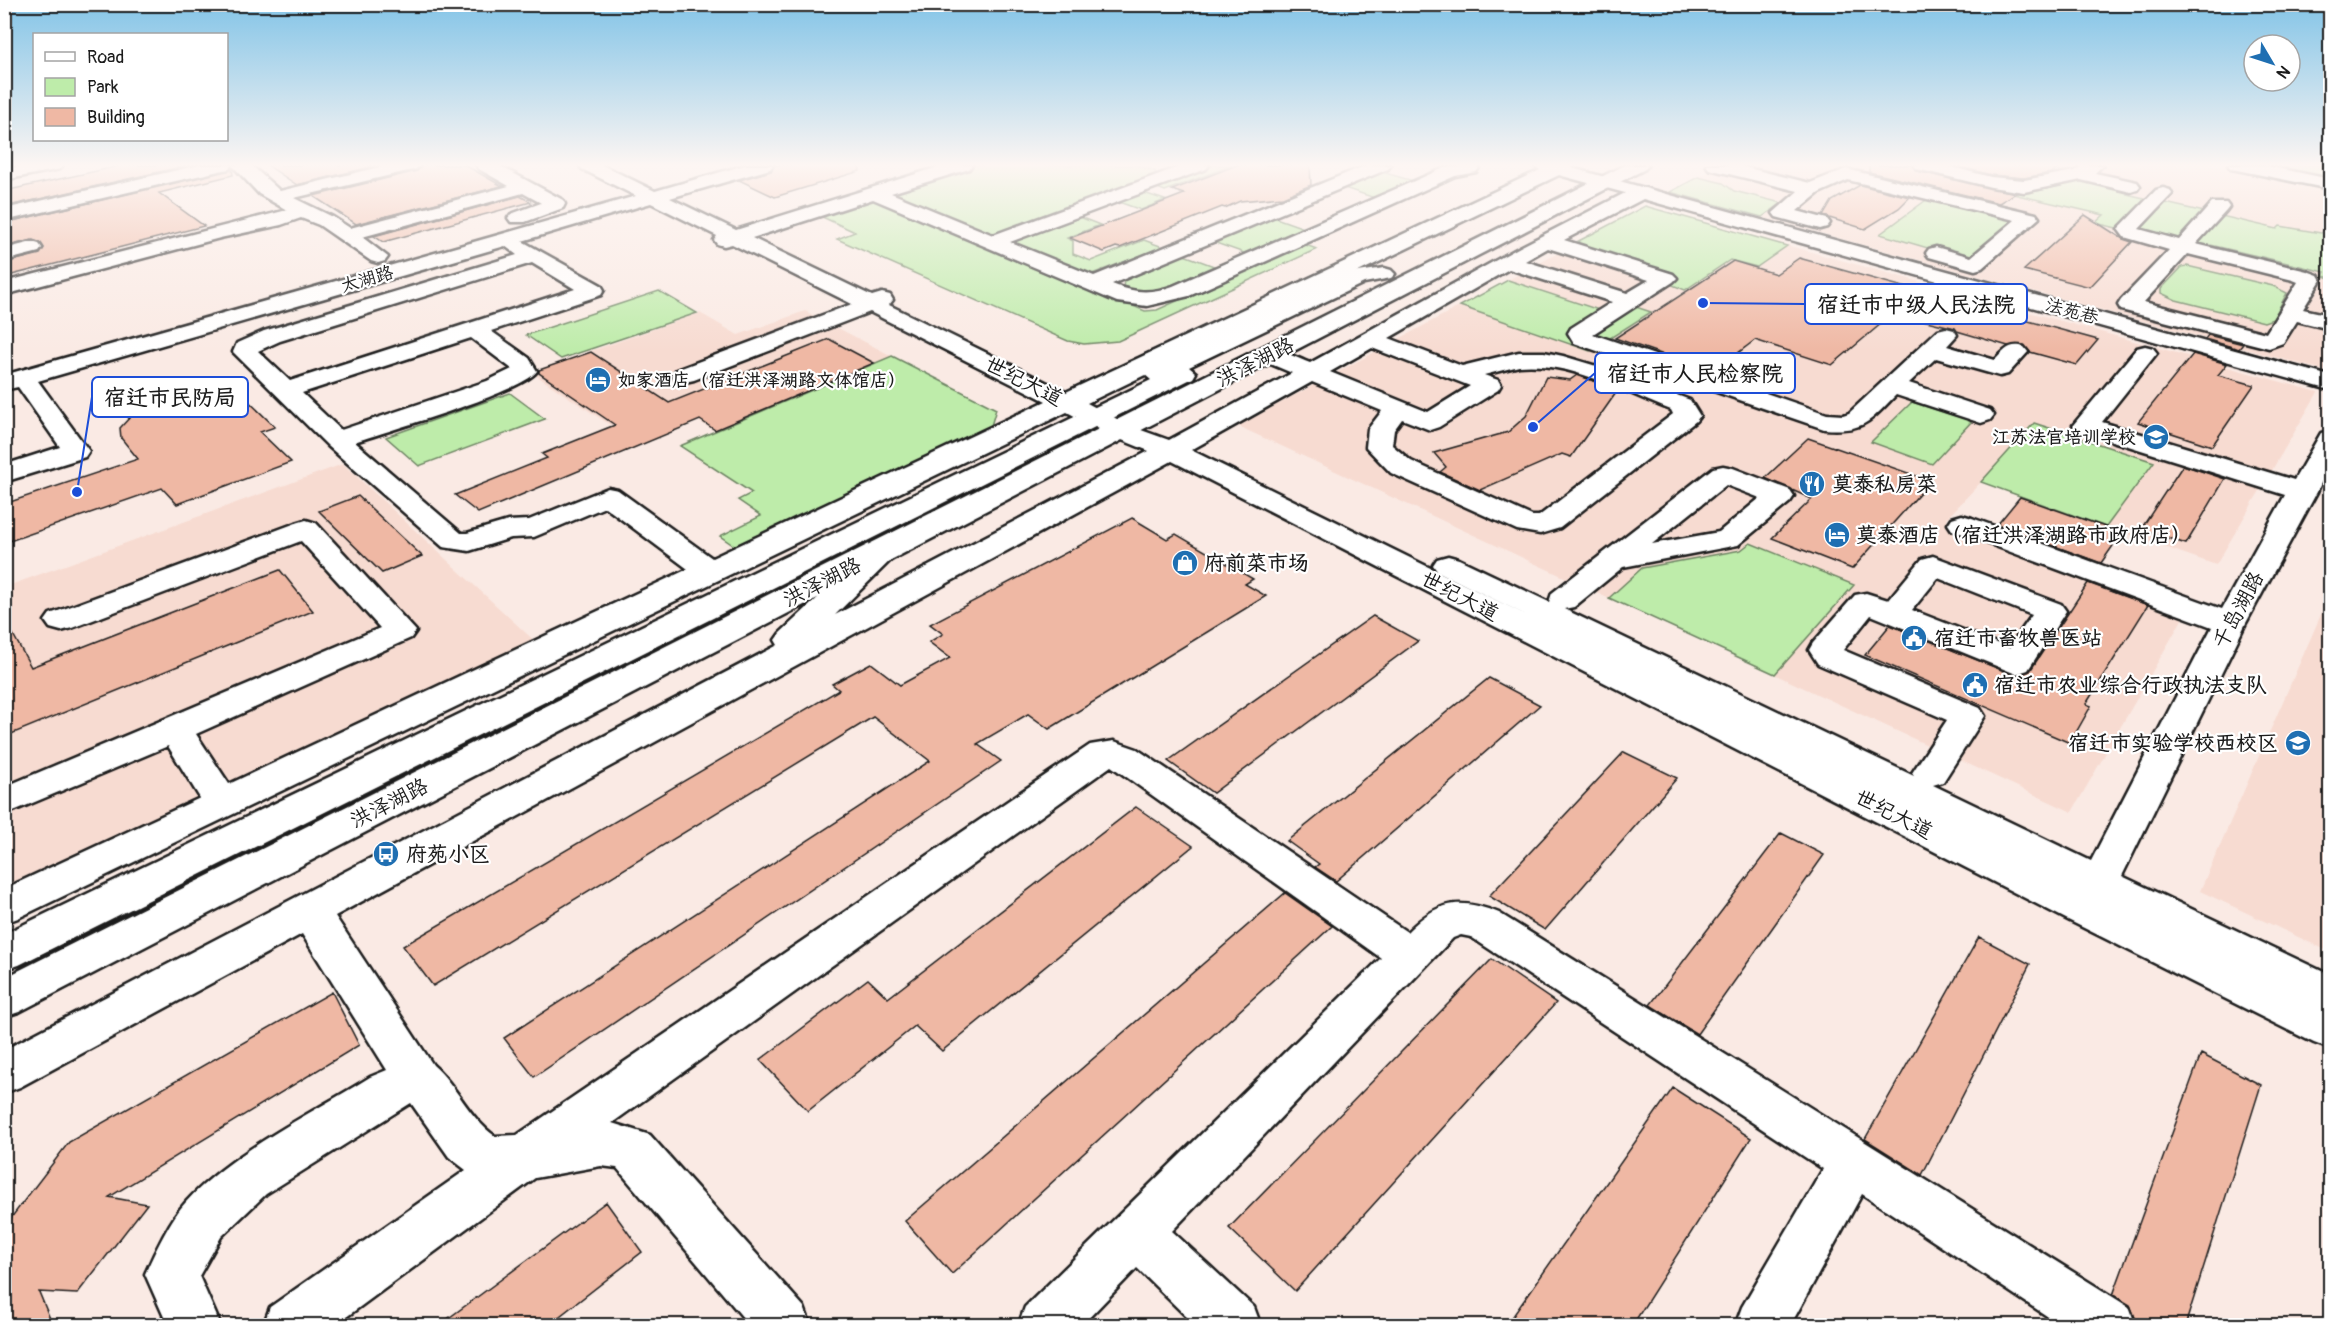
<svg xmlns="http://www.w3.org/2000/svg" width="2335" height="1330" font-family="Pangolin,'LXGW WenKai TC',sans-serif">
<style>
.built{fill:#f7dbd1}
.green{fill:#beecaa;stroke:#6d8463;stroke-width:1.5}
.building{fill:#efb8a4;stroke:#1c1c1c;stroke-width:1.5}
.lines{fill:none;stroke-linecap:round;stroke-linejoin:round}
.minor-casing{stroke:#1c1c1c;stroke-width:5}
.major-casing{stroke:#1c1c1c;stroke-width:5}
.minor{fill:#fff;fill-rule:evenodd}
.major{fill:#fff;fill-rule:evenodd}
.labels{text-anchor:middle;stroke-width:4.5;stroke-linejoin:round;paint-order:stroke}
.far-street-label{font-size:18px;fill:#1c1c1c;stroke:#fff}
.far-poi-label{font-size:18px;font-weight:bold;fill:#1c1c1c;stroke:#fff;text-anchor:start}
.street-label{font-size:21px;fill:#1c1c1c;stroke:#fff}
.poi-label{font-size:21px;font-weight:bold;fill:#1c1c1c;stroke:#fff;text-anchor:start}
.leader{fill:none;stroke:#1d4ed8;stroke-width:2}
.callout-dot{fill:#1d4ed8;stroke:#fff;stroke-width:2}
.callout{fill:#fff;stroke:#1d4ed8;stroke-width:2}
.callout-label{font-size:22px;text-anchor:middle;font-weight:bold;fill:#1c1c1c}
</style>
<rect width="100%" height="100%" fill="#faeae4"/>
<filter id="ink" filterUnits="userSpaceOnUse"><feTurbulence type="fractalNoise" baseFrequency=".0167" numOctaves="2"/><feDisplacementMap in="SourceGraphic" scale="12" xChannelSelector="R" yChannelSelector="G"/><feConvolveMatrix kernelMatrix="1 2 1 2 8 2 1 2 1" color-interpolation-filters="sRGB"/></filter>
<g filter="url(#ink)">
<path class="built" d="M1721,165h609v207l-660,-180z
M1645,206l673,186 -102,173 -235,-83 -35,37 242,90 -116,203 -834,-386z
M805,311l87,45 -177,75 -48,-29 -57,23 -79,-53 169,-59 38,22z
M343,464l197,182 -535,256v-315z
M2330,594v358l-130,-61z"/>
<path class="green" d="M973,165h163l19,6 1,3 -6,4 -152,55 -14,-1 -90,-38 15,-9z
M1214,165h19l-68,26 -10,-4z
M2253,165h77v11l-30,-2z
M1382,172l31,9 -38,17 -31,-10z
M1698,177l25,6 11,8 48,12 -20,14 -92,-25z
M2081,181l50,9 -4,4 150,35 3,-3 41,7 9,-4v49l-7,-2 2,-4 -114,-27 -3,4 -113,-26 9,-8 -91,-21 25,-3z
M1141,192l24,8 -24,10 -25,-9z
M1929,198l87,21 -46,38 -15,-1 -75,-22z
M866,199h10l269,112 12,-1 146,-66 14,5 -199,92 -34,3 -16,-3 -231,-102 18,-7 -37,-17z
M1645,206l142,40 -30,21 -27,-7 -45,30 -114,-45z
M1077,216l23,9 -33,13 6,3v13l18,7 53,-21 19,7 -71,27 -8,-1 -71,-29v-2l6,-5z
M1273,217l31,11 -60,25 -31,-11z
M1184,255l30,11 -60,27 -29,-3 -2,-3 1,-6z
M2187,266l86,20 14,7 -14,26 -9,3 -88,-22 -15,-7v-4l21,-22z
M1508,280l106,35 16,-10 21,7 -61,39 -130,-45z
M659,291l38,22 -136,46 -35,-24z
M892,356l104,53 -5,17 -14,9 -237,115 -20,-14 41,-20 -23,-16 14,-7 -72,-47z
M510,393l35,26 -126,47 -33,-29z
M1912,402l60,19 -40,43 -61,-22z
M2034,423l120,39 -48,65 -125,-45z
M1750,543l104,42 -79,89 -166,-76 33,-30 99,-18z"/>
<path class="building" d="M124,165h66l-186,42v-16z
M267,165h108v1l-78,19z
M424,165h41l37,21 -146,38 -43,-28 104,-25z
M775,165h84l1,6 -85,26 -36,-17 32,-9z
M1237,165h73l1,20 -28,12 -43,4 -15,7 -3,-1 -102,41 -4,-1 -12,5 -34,-14 114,-44 -12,-4z
M1869,165h43l4,6 100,22 -17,10 -130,-31z
M1953,165h112l-14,8 -27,5 -33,-3z
M232,169l1,6 -74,18 45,33 -200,51v-14l36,-9 4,-6 -3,-5 -8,-3 -29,7v-24z
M1860,185l50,12 -11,11 -34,21 -42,-13 9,-15z
M520,196l11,6 -148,40 -9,-6z
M2085,215l38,24 9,3 -42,45 -66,-17z
M1799,258l90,25 209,57 -21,25 -47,-13 -6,-7 -16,1 -51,-15 -2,-3 -61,-15 -62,52 -77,-25 -42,32 -98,-34 118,-77 43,13z
M2208,335l35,9 -4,5 -34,-10z
M829,339l45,24 -159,67 -15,-10 -222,93 -23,-18 92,-37 -5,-4 73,-29 -76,-52v-3l52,-18 78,51z
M2193,354l34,10 -9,11 36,10 -42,61 -74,-24z
M1577,375l41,15 -47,67 -9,-3 -82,36 -40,-18 6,-5 -12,-14 74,-21 18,-16 20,-39 24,3z
M231,384l44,43 -15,5 31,30 -114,42 -15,-16 -158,55v-39l134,-45 -17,-21 -1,-10 11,-12 33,-15z
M1808,438l123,43 -79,88 -80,-31 40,-39 -47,-21z
M2183,465l42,14 -39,65 -45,-15z
M358,496l64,60 -40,17 -63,-62z
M2020,497l102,36 -21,30 -104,-38z
M1132,518l35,21 9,-5 77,45 -8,5 21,12 -217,133 -21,-15 -51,30 24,17 -467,316 -30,-39 426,-277 -57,-44 -440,269 -30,-40 436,-256 -7,-6 39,-21 29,22 50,-27 -21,-16 14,-8 -13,-10z
M280,570l33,41 -309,126v-119l27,49z
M2088,583l60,22 -62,99 5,2 -21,37 -205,-88 25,-30 127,51 13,-5z
M1373,616l45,25 -205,152 -45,-32z
M1489,678l51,27 -204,176 -21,-14 4,-3 -32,-23z
M1624,752l53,26 -132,152 -56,-34z
M1136,807l57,39 -251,205 -27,-25 -107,85 -48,-51 108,-81 20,19z
M1781,833l43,22 -127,179 -47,-29z
M1285,893l47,33 -380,348 -47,-53z
M1979,937l51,27 -108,211 -57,-36z
M1492,959l64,44 -261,288 -66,-63z
M332,992l27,53 -250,152 38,7 -70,90 -38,-2 14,34h-49v-99l65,-85z
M2201,1054l60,31 -76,241h-40l-9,-6 -6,-15 -17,-10z
M1673,1088l78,50 -119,188h-126z
M606,1202l36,50 -95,74h-109z"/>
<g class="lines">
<g class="minor-casing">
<path id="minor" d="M28,165h35l-3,4 -56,11v-11z
M200,165h32l-3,4 -6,1 -219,51v-12z
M232,165h19l29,26 108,-26h31l-3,4 -122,29 39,19 17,11 159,-42 -30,-17 -3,-4h22l65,35 2,4 -2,4 -38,14h-14l-3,-4 3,-4 30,-11 -18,-10 -161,44 26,20 -3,4 -7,2 -7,-2 -52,-36 -18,-7 -20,7 -61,13 -216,57v-13l283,-72 -28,-16z
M579,165h23l53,26 90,-26h28l-3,4 -100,29 66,32 209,-65h27l-3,4 -78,24 102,42 191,-70h25l-3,4 -196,73 84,34 273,-111h24l-3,4 -276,115c23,9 38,10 61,2l271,-118 33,-3 2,3 -3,4 -21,4 -266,120 -42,10 -30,-4 -244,-103 -121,39 120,58 10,-3 8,2 3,5 -4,5 177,87 474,-222 -6,-5h40l-2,3 758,208v14l-687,-191 -79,41 109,34 4,4 -4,4 -80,52 234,80 16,1 6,-2 89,-83 8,-2 8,2 3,5 -10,11 48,14c10,-10 15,-17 29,-13l4,5 -20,22 -8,2 -64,-18 -27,25 81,27 4,5 -4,5 -9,3 -9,-3 -76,-25c-27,27 -32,37 -72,34l-250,-86 -6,-10 3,-5 41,-26 -103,-33 -120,69 73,28 57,-14h25l19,4 50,15 77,29 10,16 -4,5 -136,107 -20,6 -23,-4 -126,-57 -25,-26 2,-18 14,-18 -70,-29 -121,68 355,175 -109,-54 -4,-6 4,-6 11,-3 11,3 90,43 3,-9 161,-125 10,-2 10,2 57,22 4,6 -4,6 -52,43 -115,22 -49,40 -10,2 350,167 -2,-3 35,-53 -129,-56 -9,-14 4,-7 42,-48 11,-2 22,7 34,-41 11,-3 128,48 5,7 -38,59 -12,4 -145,-59 -28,35 137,58 5,8 -5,8 -37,58 -10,3 158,76 121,-234 -260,-97 -4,-6 4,-6 10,-3 10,3 250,91 63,-114 -208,-65 -4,-5 64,-77 8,-2 8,2 4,5 -55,69 192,58 27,-47 9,-2v32l-13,29 -71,131 -124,253 208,99v74l-16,-6 -246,-123 -896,-459 -837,455 98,149c24,21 36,53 62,71l22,-1 573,-390 24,-4 23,8 270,183c31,-31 51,-35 92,-19l630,394 7,19h-74l-200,-132 -72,132h-55l7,-19 81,-138 -352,-232 -10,-2 -8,3 -281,293 82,76 7,19h-65l-59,-58 -56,58h-63l7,-19 356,-349 -270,-192 -499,357 38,12 154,172 7,19h-61l-133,-158 -16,-2 -66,12 -201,148h-71l7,-19 196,-137 -17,-13 -38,-54 -145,91 -45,43 -22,39 22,50h-53l-23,-52c9,-21 26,-56 41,-72 46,-50 126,-89 184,-125l17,-7 -85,-136 -282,153 -16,6v-43l774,-405 -3,-5 5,-7 98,-91 10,-3 10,3 5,6 -68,67 314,-164 -37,-15 -45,-24 -1049,506 -14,5v-34l196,-91 -32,-52 -164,69v-28l376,-159 -79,-87 -229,87 -11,3 -11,-3 -5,-7 5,-7 246,-91 10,-3 10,3 100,108 -5,7 -215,96 33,50 459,-215 -83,-62 -71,30 -23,1 -42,13 -26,-4 -115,-101 -95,-94 4,-9 27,-12 253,-76 -12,-9 -467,135 51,70 -4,6 -81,25v-17l56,-18 -42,-60 -14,3v-15l632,-179 -54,-27zM1559,175l66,18 -105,54 -210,116c-16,-6 -33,-17 -49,-13l-4,5 4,5 31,13 -123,67 -39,-14 -43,-23zM651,203l66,33 -3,4 3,4 7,2 8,-2 120,60 -176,66 -3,5 3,5 9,2 9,-2 176,-68 176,89 -334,157 -94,-68 -10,-2 -79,32 -21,1 -41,12h-6l-106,-91c32,-11 168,-50 182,-71l-8,-13 -38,-27 110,-36 3,-5 -3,-5 -79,-44zM1548,248l101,32 -22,13 -102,-32zM532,263l43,26 -285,92 -32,-30 22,-10zM471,338l41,31 -25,12 -146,49 -39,-37zM1372,348l98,38 -42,26 -98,-40zM1519,366c52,-5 105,26 152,44l2,4 -134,102h-7l-121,-55 -19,-16 2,-15 8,-11 28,11 9,-3 59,-37 3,-5 -3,-5 -14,-5zM1726,485l34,13 -41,34 -67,12zM1938,578l94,37 -23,33 -97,-38z
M1706,165h30l74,18 36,-14 190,45 3,4 -57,50 -7,2 -46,-13 -3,-4 3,-4 7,-2 35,10 44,-37 -167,-40 -29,13 -22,18 30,8 3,4 -3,4 -7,2 -44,-12 -3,-4 25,-22 -89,-22z
M1914,165h30l47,12 33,3 51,-9 8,-6h20l-8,8 42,9 3,4 -3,4 -6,2 -50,-12 -57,12 -33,-5 -74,-18z
M2228,165h35l67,14v10l-93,-19 -6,-1z
M2163,188l7,2 2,4 -33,35 40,11 33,-37h14l3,4 -3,4 -30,33 111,27 11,4 3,5 -18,29 27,6v14l-33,-8 -14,22 -14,5 -148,-38 -3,-5 3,-5 48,-50 -45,-13 -6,-8 38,-39zM2188,254l105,26 5,2 -32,51 -122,-31z
M32,242l7,2 3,4 -3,4 -35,9v-12z"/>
</g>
<g class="major-casing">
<path id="major" d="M1625,165h23l-3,4 -1626,843 -15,5v-39z
M1384,268l7,2 4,4 -4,4 -27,5 -175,84 7,6 -3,5 -1174,587 -15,5v-36l1147,-554 -7,-6 3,-5 205,-96z"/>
</g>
<use href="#minor" class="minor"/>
<use href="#major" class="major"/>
</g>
</g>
<linearGradient id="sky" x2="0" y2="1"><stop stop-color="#83c4e7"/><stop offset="0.47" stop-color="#fdf6f3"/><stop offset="1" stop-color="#fdf6f3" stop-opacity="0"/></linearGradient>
<rect width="2335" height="351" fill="url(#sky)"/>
<defs>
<g id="hotel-disc" transform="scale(1.35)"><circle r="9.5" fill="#1f6fb2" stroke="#fff"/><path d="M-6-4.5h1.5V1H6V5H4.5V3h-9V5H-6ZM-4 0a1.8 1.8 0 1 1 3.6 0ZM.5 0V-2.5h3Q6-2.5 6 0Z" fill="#fff"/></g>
<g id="school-disc" transform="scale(1.35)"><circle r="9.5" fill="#1f6fb2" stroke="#fff"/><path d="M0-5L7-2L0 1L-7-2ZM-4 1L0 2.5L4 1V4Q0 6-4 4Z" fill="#fff"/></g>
<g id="restaurant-disc" transform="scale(1.35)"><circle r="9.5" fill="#1f6fb2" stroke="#fff"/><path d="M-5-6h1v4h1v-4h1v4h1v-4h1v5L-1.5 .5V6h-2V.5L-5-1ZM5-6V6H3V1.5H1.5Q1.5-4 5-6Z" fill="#fff"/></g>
<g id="shop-disc" transform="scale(1.35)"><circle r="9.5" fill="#1f6fb2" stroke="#fff"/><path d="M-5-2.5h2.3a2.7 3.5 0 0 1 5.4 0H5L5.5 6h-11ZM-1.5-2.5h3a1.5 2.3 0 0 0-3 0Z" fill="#fff"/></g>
<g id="civic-disc" transform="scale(1.35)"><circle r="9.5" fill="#1f6fb2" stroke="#fff"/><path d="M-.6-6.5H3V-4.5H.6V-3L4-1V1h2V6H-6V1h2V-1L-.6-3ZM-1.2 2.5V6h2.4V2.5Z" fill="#fff"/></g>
<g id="bus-disc" transform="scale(1.35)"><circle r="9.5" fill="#1f6fb2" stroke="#fff"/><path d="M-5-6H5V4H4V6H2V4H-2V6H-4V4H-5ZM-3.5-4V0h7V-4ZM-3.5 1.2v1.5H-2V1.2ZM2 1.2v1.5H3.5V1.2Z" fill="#fff"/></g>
</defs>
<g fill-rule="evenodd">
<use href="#hotel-disc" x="598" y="380"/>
<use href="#school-disc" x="2156" y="437"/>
<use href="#restaurant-disc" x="1812" y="484"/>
<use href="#hotel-disc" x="1837" y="535"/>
<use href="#shop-disc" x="1185" y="563"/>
<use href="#civic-disc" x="1914" y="638"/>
<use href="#civic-disc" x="1975" y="685"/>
<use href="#school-disc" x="2298" y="743"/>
<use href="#bus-disc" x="386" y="854"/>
</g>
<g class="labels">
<g class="far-street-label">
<text transform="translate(367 279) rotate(-16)" y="6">太湖路</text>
<text transform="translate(2072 311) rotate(15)" y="6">法苑巷</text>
</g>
<g class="far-poi-label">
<text x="618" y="386">如家酒店（宿迁洪泽湖路文体馆店）</text>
<text x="2136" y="443" text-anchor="end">江苏法官培训学校</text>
</g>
<g class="street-label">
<text transform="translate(1255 362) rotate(-27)" y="7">洪泽湖路</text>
<text transform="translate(1024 381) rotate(27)" y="7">世纪大道</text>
<text transform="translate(822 582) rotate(-27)" y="7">洪泽湖路</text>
<text transform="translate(1460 596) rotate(27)" y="7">世纪大道</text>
<text transform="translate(2238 610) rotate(-62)" y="7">千岛湖路</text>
<text transform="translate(389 803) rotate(-27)" y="7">洪泽湖路</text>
<text transform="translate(1894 814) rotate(27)" y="7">世纪大道</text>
</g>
<g class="poi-label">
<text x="1832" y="491">莫泰私房菜</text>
<text x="1856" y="542">莫泰酒店（宿迁洪泽湖路市政府店）</text>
<text x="1204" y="570">府前菜市场</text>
<text x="1934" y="645">宿迁市畜牧兽医站</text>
<text x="1994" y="692">宿迁市农业综合行政执法支队</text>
<text x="2278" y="750" text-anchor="end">宿迁市实验学校西校区</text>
<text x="406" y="861">府苑小区</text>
</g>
</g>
<path class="leader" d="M1703 303L1805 304M1533 427L1595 373M77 492L92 397"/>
<g class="callout-dot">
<circle cx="1703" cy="303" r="6"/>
<circle cx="1533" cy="427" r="6"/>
<circle cx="77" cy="492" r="6"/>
</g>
<g class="callout">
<rect x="1805" y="284" width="222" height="40" rx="6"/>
<rect x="1595" y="353" width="200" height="40" rx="6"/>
<rect x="92" y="377" width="156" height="40" rx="6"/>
</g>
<g class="callout-label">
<text x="1916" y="312">宿迁市中级人民法院</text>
<text x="1695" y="381">宿迁市人民检察院</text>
<text x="170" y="405">宿迁市民防局</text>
</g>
<rect width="2335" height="1330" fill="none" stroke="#fff" stroke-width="24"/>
<rect x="12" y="12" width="2311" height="1306" fill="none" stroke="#1c1c1c" stroke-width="2" filter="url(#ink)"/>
<rect x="33" y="33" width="195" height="108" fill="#ffffff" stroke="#a4a4a4" stroke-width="1.5"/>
<rect x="45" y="52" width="30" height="9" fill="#ffffff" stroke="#a4a4a4" stroke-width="1.5"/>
<text x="87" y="63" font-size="18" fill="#1c1c1c">Road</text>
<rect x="45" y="78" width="30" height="18" fill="#beecaa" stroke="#a4a4a4" stroke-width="1.5"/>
<text x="87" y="93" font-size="18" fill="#1c1c1c">Park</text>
<rect x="45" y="108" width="30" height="18" fill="#efb8a4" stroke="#a4a4a4" stroke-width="1.5"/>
<text x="87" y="123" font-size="18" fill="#1c1c1c">Building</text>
<g transform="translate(2272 63) rotate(129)"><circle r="28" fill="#ffffff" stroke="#a4a4a4" stroke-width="1.5"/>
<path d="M0-4.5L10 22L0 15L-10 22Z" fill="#1f6fb2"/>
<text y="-9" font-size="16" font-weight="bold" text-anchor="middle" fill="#1c1c1c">N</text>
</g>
</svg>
